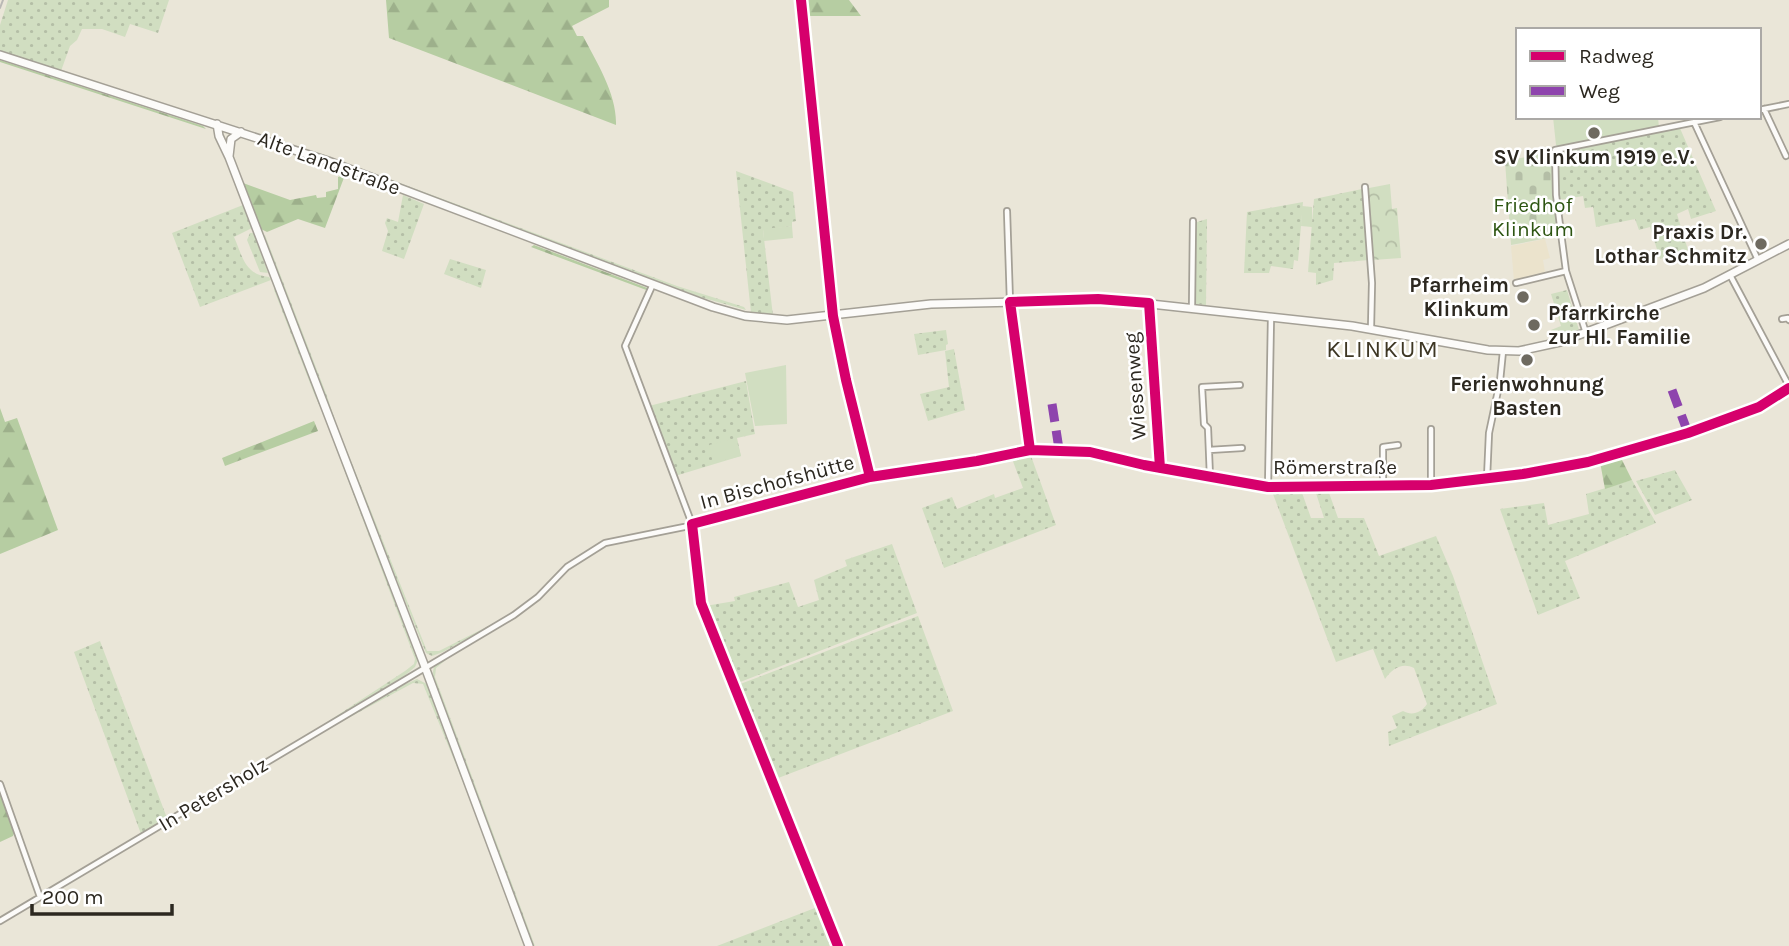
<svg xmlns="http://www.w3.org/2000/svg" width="1789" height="946" font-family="Karla,sans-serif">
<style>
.built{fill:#ebe3cc}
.grass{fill:url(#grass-dots)}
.forest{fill:url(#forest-firs)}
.cemetery{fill:url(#cemetery-stones)}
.park{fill:url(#park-crowns)}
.pitch{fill:#d1dec1}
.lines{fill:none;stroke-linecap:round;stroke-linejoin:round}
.street-casing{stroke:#a4a096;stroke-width:8}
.secondary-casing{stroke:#a4a096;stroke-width:10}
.street{stroke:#fcfbf9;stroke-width:4.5}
.secondary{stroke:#fcfbf9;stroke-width:7}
.rail{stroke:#bab8b5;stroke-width:2}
.quiet{stroke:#8e44ad;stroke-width:9;stroke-dasharray:18 9;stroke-linecap:butt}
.cycleway-casing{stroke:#fff;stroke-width:15}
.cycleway{stroke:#d6006c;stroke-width:10}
.poi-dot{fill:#6e6a60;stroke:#fff;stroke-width:2.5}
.labels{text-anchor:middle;stroke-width:5;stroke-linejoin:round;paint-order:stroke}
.poi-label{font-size:21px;font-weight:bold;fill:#2c2820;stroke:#fff}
.street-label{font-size:21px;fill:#2c2820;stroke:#fff}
.park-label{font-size:21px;fill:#2d5512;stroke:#fff}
.quarter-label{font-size:24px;letter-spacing:2px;fill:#3e3724;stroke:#fff}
</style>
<defs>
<pattern id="grass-dots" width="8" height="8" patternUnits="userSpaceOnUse" patternTransform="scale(1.75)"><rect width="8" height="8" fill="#d1dec1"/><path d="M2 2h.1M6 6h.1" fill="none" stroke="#b4bea6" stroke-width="1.8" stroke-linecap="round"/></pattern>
<pattern id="forest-firs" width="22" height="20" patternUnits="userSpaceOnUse" patternTransform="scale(1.75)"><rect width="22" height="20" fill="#b6cda2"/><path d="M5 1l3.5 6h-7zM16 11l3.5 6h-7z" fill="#9db08b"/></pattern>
<pattern id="cemetery-stones" width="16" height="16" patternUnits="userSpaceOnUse" patternTransform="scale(1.75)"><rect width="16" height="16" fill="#d1dec1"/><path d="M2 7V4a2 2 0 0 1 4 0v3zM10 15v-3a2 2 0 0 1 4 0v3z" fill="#b4bea6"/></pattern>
<pattern id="park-crowns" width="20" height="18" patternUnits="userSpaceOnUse" patternTransform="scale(1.75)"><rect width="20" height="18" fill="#d1dec1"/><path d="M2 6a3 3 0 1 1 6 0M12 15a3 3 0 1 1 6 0" fill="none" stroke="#b4bea6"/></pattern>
</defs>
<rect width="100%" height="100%" fill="#eae6d8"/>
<path class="built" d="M1545,239l5,19 -7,2 2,12 -31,9 -3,-35z"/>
<path class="grass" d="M8,0h161l-11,33 -28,-9 -5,13 -23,-8h-20l-5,11 -7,6 -9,25 -61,-19v-27z
M1679,126l37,85 -25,8 -3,-10 -11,5 11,36 -28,9 -10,-32 -11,3 -4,-11 -39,8 -3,-20 -8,1 -2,-12 -24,4 -2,-49z
M319,153l358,133 67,21 2,3 -46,-13 -380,-141z
M736,171l57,21 3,29 -4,1v4l-29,4 10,86 -22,-3z
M1362,189l2,1 5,70 -35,3 -1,17 -17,5v-12l-8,-1 6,-73z
M403,195l21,9 -20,55 -22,-8 6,-20 -3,-8 2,-5 11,4z
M1303,202l-5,59 -4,-1 -1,9 -22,-3 -2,7h-25l3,-61z
M243,205l9,23 -18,9c9,20 10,37 35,40l2,3 -71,27 -28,-74z
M1207,219l-1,86 -12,-1 1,-79 2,-3z
M250,233h4l14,40 -8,-1 -13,-32z
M265,235l62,161 9,27h-2l-72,-185z
M450,259l36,11 -5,18 -37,-14z
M275,286l53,137 -13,-27 -41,-106z
M1567,290l12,40 -25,9 -3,-9 10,-4 -10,-32z
M946,330l2,14 -2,1v5l-28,5 -4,-21z
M954,349l11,61 -37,11 -8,-27 29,-7 -4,-36z
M746,381l9,53 -18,4 4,18 -66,20 -26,-70z
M337,432l6,9 84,210h12l73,-37 -69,38 -11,4 -6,-3z
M333,434l85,226 -3,7 -13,11 -90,54 93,-61 9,-7 1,-5 -79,-211z
M1027,453l4,3 25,69 -112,43 -22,-60 30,-11 5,12 37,-15 1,4 28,-10 -12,-32z
M1675,470l17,30 -37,15 -19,-34z
M1632,480l24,43 -91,38 15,37 -42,17 -38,-106 44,-6 4,22 41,-11 -3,-20z
M1301,490l10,28h13l-9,-28h13l10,28h26l15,38 57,-20 17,40 44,128 -108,42 -1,-14 9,-4 -5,-12 11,-5c9,5 18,2 24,-7l-13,-36c-12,-6 -22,1 -29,11l-12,-30 -37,13 -63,-168 3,-3z
M892,544l25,69 -182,71 -30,-78 30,-5 -1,-4 55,-15 9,25 21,-7 -5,-20 33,-14 -2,-6z
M918,616l35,95 -180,69 -38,-94z
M100,641l67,177 -26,16 -67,-182z
M462,647l-26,21 -1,9 100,269h-3l-100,-269 2,-11z
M417,679l10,5 91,235 7,27 -42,-115 -60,-147 -10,-1 -100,54 81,-48z
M820,906l16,40h-119z"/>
<path class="forest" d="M386,0h223v7l-37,19 5,10h6c14,27 34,58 33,89l-227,-87z
M805,0h44l12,16h-58z
M0,60l203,66 3,3 -206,-67z
M345,175l-20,53 -27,-9 -31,13 -6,-3 -18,-46 47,17 26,-5 1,3 9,-1v-5l12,-3v-12z
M534,245l116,44 -1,2 -118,-44z
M0,408l5,14 12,-4 41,112 -58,24z
M314,421l4,10 -93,35 -3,-8z
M1620,456l12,24 -27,9 -5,-27z
M0,790l15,40 -2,6 -13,6z"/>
<path class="cemetery" d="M1551,152l7,84 -47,9 -6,-84z"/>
<path class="park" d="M1390,184l2,25 5,-1 4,50 -28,2 -6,-69 2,-3z"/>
<path class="pitch" d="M1553,117h105l1,11 -100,20 -3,-3z
M1302,206l10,1v20l-11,-1z
M792,226l1,12 -29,3 -1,-12z
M786,365l1,59 -32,2 -10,-53z
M736,438l5,18 -28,7 -4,-18z"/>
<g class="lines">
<g class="street-casing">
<path id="street" d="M1764,109l22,47
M1759,110l30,-6
M1694,122l64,138
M1365,187l7,96 -1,45
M821,201l12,115 13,64 24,97
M1007,211l3,91 20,148
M1730,275l59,111
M1516,283l50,-12
M653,284l-28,62 67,178 9,79
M1149,304l11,164
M1192,307l1,-86
M1782,319l6,-1 1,2
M1586,333l-20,-62 -10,-76 -1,-45 165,-33
M1209,450l33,-2
M1210,477l-2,-49 -4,-4 -2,-37 38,-2
M1487,478l2,-45 11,-52 3,-30
M1431,485v-56
M1383,486v-39l15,-2
M1268,487l3,-170
M0,784l40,113
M0,921l514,-306 24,-18 29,-30 38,-24 79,-16 186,-50 107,-16 53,-11 29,-1 31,3 54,13 124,22 163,-2 121,-15 36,-8 100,-29 45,-16 26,-10 30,-19"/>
</g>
<g class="secondary-casing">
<path id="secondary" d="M0,55l328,106 385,146 32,9 42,4 144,-16 183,-4 238,26 136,24 31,1 41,-9 144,-54 85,-44
M217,124l2,12 10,21 196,510 104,279
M229,156l2,-17 10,-7"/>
</g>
<use href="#street" class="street"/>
<use href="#secondary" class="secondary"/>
<path class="rail" d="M0,8l3,-8"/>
<path class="quiet" d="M1672,390l16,43
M1052,404l7,45"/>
<g class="cycleway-casing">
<path id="cycleway" d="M801,0l32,316 13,64 24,97
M1030,450l-20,-148 88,-3 51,4 11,165
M838,946l-137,-343 -9,-79 178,-47 107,-16 53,-11 60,2 54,13 124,22 163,-2 92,-11 65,-12 100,-29 71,-26 30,-19"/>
</g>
<use href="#cycleway" class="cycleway"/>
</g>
<g class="poi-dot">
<circle cx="1594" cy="133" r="7"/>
<circle cx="1761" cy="244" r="7"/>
<circle cx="1523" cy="297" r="7"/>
<circle cx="1534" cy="325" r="7"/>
<circle cx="1527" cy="360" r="7"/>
</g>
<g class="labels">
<g class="poi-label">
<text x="1594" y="164">SV Klinkum 1919 e.V.</text>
<text x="1747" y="239" text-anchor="end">Praxis Dr.<tspan x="1747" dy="24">Lothar Schmitz</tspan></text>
<text x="1509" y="292" text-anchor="end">Pfarrheim<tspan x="1509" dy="24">Klinkum</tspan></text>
<text x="1548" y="320" text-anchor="start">Pfarrkirche<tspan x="1548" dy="24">zur Hl. Familie</tspan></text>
<text x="1527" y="391">Ferienwohnung<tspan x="1527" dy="24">Basten</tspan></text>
</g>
<g class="street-label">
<text transform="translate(329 163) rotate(20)" y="7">Alte Landstraße</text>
<text transform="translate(1135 386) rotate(-94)" y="7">Wiesenweg</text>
<text x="1335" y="474">Römerstraße</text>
<text transform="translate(777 482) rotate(-15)" y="7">In Bischofshütte</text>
<text transform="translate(213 794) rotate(-31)" y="7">In Petersholz</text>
</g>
<g class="park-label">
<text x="1533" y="212">Friedhof<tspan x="1533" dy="24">Klinkum</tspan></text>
</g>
<g class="quarter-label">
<text x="1383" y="357">KLINKUM</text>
</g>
</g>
<rect x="1516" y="28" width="245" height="91" fill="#ffffff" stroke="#aba9a6" stroke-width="2"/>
<rect x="1530" y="51" width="35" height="10" fill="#d6006c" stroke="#aba9a6" stroke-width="2"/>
<text x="1579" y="63" font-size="21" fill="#2c2820">Radweg</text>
<rect x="1530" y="86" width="35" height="10" fill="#8e44ad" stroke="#aba9a6" stroke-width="2"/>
<text x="1579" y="98" font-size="21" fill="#2c2820">Weg</text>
<path d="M32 904v10h140v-10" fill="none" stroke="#2c2820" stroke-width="3.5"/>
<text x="42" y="904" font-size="21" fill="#2c2820" stroke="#ffffff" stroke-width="5" paint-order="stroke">200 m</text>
</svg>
